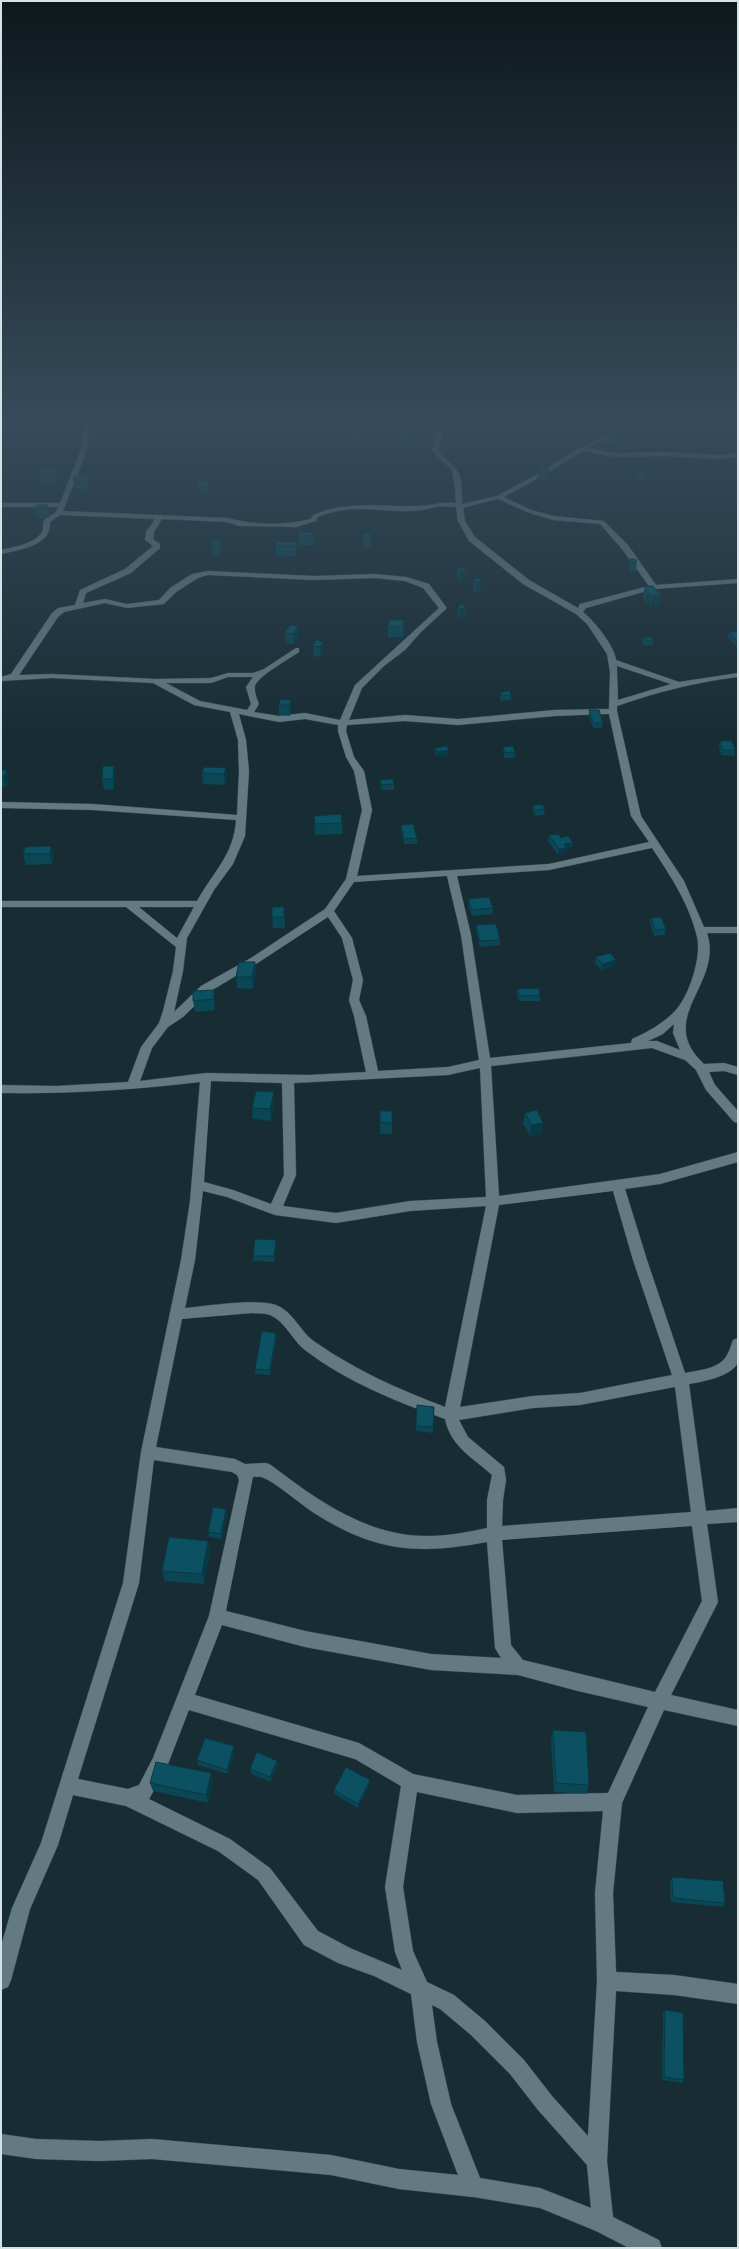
<svg xmlns="http://www.w3.org/2000/svg" width="739" height="2249" font-family="'Alegreya Sans',sans-serif">
<style>
.lines{fill:none;stroke-linecap:round;stroke-linejoin:round}
.street-casing{stroke:#38494f;stroke-width:1}
.street{fill:#637a82;fill-rule:evenodd}
.wall{fill:#0a4654}
.shaded-wall{fill:#083945}
.building{fill:#0c5162;stroke:#083945}
</style>
<rect width="100%" height="100%" fill="#172c33"/>
<g class="lines">
<g class="street-casing">
<path id="street" d="M85,423h6l-5,29 -23,59 165,7c25,7 57,8 83,1l2,-4c35,-15 69,-8 106,-9 13,0 23,-5 37,-3l-1,-15 -3,-18 -20,-19 5,-20 8,-8h6l-8,9 -5,19c23,22 24,20 24,53l35,-8 43,-23 34,-22 56,-28h7l-48,25 26,5 51,-1 53,3 19,-2v4l-19,2 -53,-3 -51,1 -32,-6 -39,24 -40,22 27,13 23,6 50,5 24,24 28,40 82,-6v4l-84,6 -68,19 -3,4c12,10 31,33 33,48l63,22 59,-9v4c-42,5 -81,15 -121,29v5l24,105 43,65 20,46h34v6h-31c17,51 -53,85 -3,131l20,-1 14,4v8l-14,-4 -15,1 6,13 23,26v12l-4,-1 -28,-32 -10,-20 -11,-10 -33,-12 -161,18 8,130 161,-22 78,-22v10l-78,22 -35,5 22,71 38,113c14,-3 35,-4 42,-18 3,-5 4,-10 6,-15l5,-2c0,7 1,16 0,23 -3,15 -37,21 -49,23l17,127 32,-3v14l-31,2 11,78 -47,93 67,15v16l-74,-16 -42,93 -9,90 3,79 58,3 64,9v20l-64,-9 -58,-4 -9,170 6,56 46,23 3,8h-33l-33,-17 -56,-23 -67,-11 -74,-8 -68,-14 -179,-16 -52,2 -64,-2 -35,-5v-20l35,5 64,2 52,-2 179,16 68,14 59,6 -27,-71 -14,-62 -6,-48 -37,-18 -36,-13 -34,-18 -46,-65 -40,-29 -92,-45 -53,-11 -15,50 -28,64 -19,71 -3,7 -7,3v-44l11,-38 29,-65 82,-260 18,-131 40,-192 9,-59 10,-119c-67,8 -132,12 -199,11v-8l55,1 72,-4 13,-35 18,-24 4,-12 10,-40 3,-24 -50,-40h-125v-6h196c16,-29 37,-46 39,-81l-143,-10 -92,-2v-6l92,2 144,11 2,-44 -1,-31 -8,-28 -36,-7 -41,-22 -101,-5 -51,3v-4l10,-3 41,-61 6,-5 17,-3 5,-15 45,-21 28,-23 -8,-6 1,-8 9,-13 -95,-4 -10,7c2,24 -32,28 -49,32v-4c12,-3 34,-6 41,-18 2,-4 0,-9 2,-12l12,-8 2,-5h-57v-4h59l20,-51zM498,499l29,13 26,8 47,4 22,25 27,37 -69,18 -2,4 -49,-28 -54,-43 -10,-16 -2,-13zM440,506l16,1 2,14 11,20 54,43 53,30 11,10 20,30 3,18 -1,37 -54,1 -97,9 -53,-4 -56,5 13,-32 22,-22 21,-16 16,-18 26,-24 -18,-24 -23,-7 -31,-3 -61,2 -106,-5 -16,3 -22,14 -11,12 -32,4 -22,-5 -22,4 3,-10 45,-20 29,-25v-4l-7,-5 1,-7 8,-13 65,3 12,4 57,1 20,-6 2,-4c40,-16 66,-2 104,-7 6,-1 12,-3 18,-4zM208,575l106,5 61,-2 30,3 18,7 16,20 -84,77 -15,35 -35,-7 -26,3 -25,-4 5,-8c-2,-5 -5,-12 -4,-18 3,-10 34,-27 44,-34v-4h-3l-32,21 -11,4h-25l-17,5 -55,1 -104,-5 -33,1 39,-58 6,-5 41,-9 22,5 37,-4 12,-12 22,-14zM617,666l54,18 -53,16zM228,677h25l-7,10 5,17 -4,6 -47,-9 -34,-18h45zM239,714l40,8 26,-3 33,6v6l8,26 8,14 8,39 -16,69 -21,30 -74,49 -50,28 -27,26 9,-41 4,-33 27,-48 19,-26 12,-28 4,-65 -3,-31zM609,714l22,102 18,26 -100,22 -192,12 15,-66 -8,-39 -10,-14 -8,-26 1,-6 58,-4 53,4 97,-9zM652,848c18,27 38,57 45,89 5,19 -8,60 -22,74 -13,13 -27,21 -43,28l-1,4 -141,15 -19,-123 -14,-59 92,-6zM447,876l14,59 18,125 -31,7 -70,4 -12,-55 -7,-16 4,-20 -11,-42 -18,-27 20,-29zM139,907h55l-17,31zM328,917l14,21 11,42 -4,20 5,16 12,56 -58,3 -102,-2 -66,8 12,-33 16,-21 15,-10 26,-25 50,-30zM674,1024l-1,9 7,17 -23,-9h-9l15,-7zM480,1068l6,129 -76,4 -74,12 -53,-7 13,-31 -2,-92 154,-8zM211,1081l71,2 2,92 -13,29 -38,-14 -29,-8zM203,1191l24,6 48,18 61,8 74,-12 76,-5 -41,201c-47,-18 -88,-36 -130,-65 -15,-10 -21,-30 -39,-37 -21,-7 -68,1 -91,3l10,-48zM613,1191l20,69 39,115 -92,18 -47,3 -73,11 39,-202zM252,1313c5,1 13,0 18,2 16,7 22,25 35,35 42,32 90,51 140,69 6,28 27,38 47,56l-5,25v28c-19,4 -38,8 -58,8 -61,1 -111,-35 -158,-71l-5,-2 -21,1 -10,-5 -79,-12 26,-128zM675,1387l16,125 -189,14 1,-26 3,-20 -2,-13 -36,-30 -9,-17 74,-12 47,-3zM154,1460l78,12 5,3 2,5 -30,136 -56,142 -14,27 -11,4 -50,-10 61,-196zM253,1477c3,0 8,-1 11,1 15,7 35,25 50,35 62,39 103,42 173,29l8,106 6,10 -70,-4 -126,-23 -79,-20zM692,1526l10,75 -47,91 -132,-32 -12,-15 -9,-105zM222,1625l83,22 126,23 87,5 60,16 70,16 -40,86 -91,2 -104,-21 -54,-31 -164,-48zM189,1710l166,49 46,27 -16,101 10,65 7,18 -52,-22 -32,-17 -48,-63 -40,-29 -81,-40 17,-30zM417,1792l100,21 86,-2 -8,82 2,88 -9,155 -36,-40 -28,-36 -39,-39 -31,-26 -27,-13 -14,-31 -10,-64zM432,2005l8,4 31,26 39,39 28,36 49,55 4,43 -51,-20 -60,-10 -29,-74 -14,-62z"/>
</g>
<use href="#street" class="street"/>
</g>
<path class="wall" d="M453,426l-1,13h-6v-9z
M359,428v9l-2,3h-5v-9z
M405,429l7,10 -2,6h-7v-9z
M619,430l-1,9 -4,4 -8,-1 1,-9z
M58,470l2,9 -3,5h-16l-2,-10z
M538,470h12l-1,9 -3,2 -9,-2z
M639,470l6,2 -1,9h-6l-1,-2z
M88,476l1,9 -1,4h-13l-2,-9z
M208,482v9h-10v-5z
M48,505l2,9 -2,4h-11l-2,-10z
M314,533v9l-1,4 -14,-1 -1,-9z
M363,534h7l1,13h-8z
M221,541v9l-1,6h-7l-1,-10z
M296,542l1,10 -1,4 -20,-1v-9z
M630,559l7,2 -1,10 -5,1 -2,-3z
M458,568h5l2,12 -5,1 -3,-3z
M474,579l7,2v10l-5,1 -3,-3z
M645,586l15,19 -9,1 -2,-3 -4,1 -2,-8z
M458,606l8,2 -1,10 -6,1 -2,-3z
M404,620l-1,17h-15v-10z
M298,626l1,10 -5,8 -9,-1v-10z
M738,631v16l-10,-9 1,-5z
M643,637l10,3v5h-9l-2,-3z
M316,640l7,12 -3,5 -7,-1v-10z
M501,692l10,3v5l-10,1 -1,-4z
M291,700v10l-1,6 -11,-1v-10z
M589,710l14,13 -1,5h-9l-4,-12z
M720,741l15,9 -1,6 -13,-1 -2,-9z
M503,747l12,5v6h-10l-2,-6z
M435,748l14,2 -1,6 -11,1 -2,-4z
M114,766l1,11 -1,12 -10,1 -2,-11z
M226,768l1,10 -2,7 -22,-1 -1,-11z
M1,770l6,1 2,11 -4,5h-4z
M380,780l14,4v6h-13z
M533,805l12,4 -1,6 -9,1 -2,-5z
M314,816l28,7 1,11 -28,1z
M401,825l16,13v6h-13l-3,-14z
M549,835l12,3 11,10 -6,1v4l-8,2 -10,-14z
M51,846l3,11 -2,7 -26,1 -3,-11z
M468,899l25,9v6l-21,2 -4,-12z
M284,907l1,21h-12l-1,-11z
M651,918l15,11 -1,6 -11,1 -4,-13z
M476,925l24,15v5l-20,2 -4,-16z
M596,957l20,3 -1,6 -14,4 -6,-7z
M255,962l1,11 -3,16 -16,-1 -1,-11z
M517,989l23,6v6h-21l-2,-7z
M214,990l1,20 -20,2 -2,-11z
M274,1092v12l-3,17 -18,-2 -1,-11z
M380,1111h12v23h-12z
M525,1113l17,21 -12,2 -7,-12z
M276,1245l-2,17 -21,-1v-5z
M276,1333l1,5 -7,37 -15,-1v-5z
M434,1407l-1,26 -17,-2v-5z
M226,1509l1,5 -5,25 -13,-2 -1,-5z
M210,1551l-6,33 -39,-3 -3,-10z
M553,1730l36,55 -3,9 -32,-2 -3,-53z
M235,1751l-7,23 -30,-9 -1,-5z
M277,1761l1,4 -7,17 -20,-8 -1,-5z
M211,1773l2,9 -5,21 -55,-12 -3,-8z
M370,1784l-12,24 -24,-14v-4z
M672,1877l53,26 -2,4 -52,-5 -1,-21z
M665,2010l19,70 -2,3 -20,-3 1,-67z"/>
<path class="shaded-wall" d="M359,428v9l-2,3v-9z
M412,430v9l-2,6v-9z
M619,430l-1,9 -4,4 1,-9z
M58,470l2,9 -3,5 -1,-9z
M550,470l-1,9 -3,2v-9z
M88,476l1,9 -1,4 -1,-9z
M48,505l2,9 -2,4 -1,-10z
M314,533v9l-1,4v-10z
M221,541v9l-1,6v-10z
M296,542l1,10 -1,4z
M466,570l-1,10 -5,1v-10z
M481,581v10l-5,1v-10z
M650,593l-1,10 -4,1 2,-10z
M661,595l-1,10 -9,1 1,-10z
M466,608l-1,10 -6,1v-10z
M298,626l1,10 -5,8 -1,-10z
M323,642v10l-3,5v-10z
M291,700v10l-1,6 -1,-11z
M449,750l-1,6 -11,1v-5z
M114,766l1,11 -1,12 -1,-10z
M226,768l1,10 -2,7 -1,-11z
M7,771l2,11 -4,5 -2,-10z
M573,843l-1,5 -6,1v4l-8,2 1,-6 5,-5z
M51,846l3,11 -2,7 -2,-10z
M616,960l-1,6 -14,4 1,-6z
M255,962l1,11 -3,16 -1,-12z
M214,990l1,11v9l-1,-11z
M274,1092v12l-3,17 -1,-12z
M543,1123l-1,11 -12,2 1,-11z
M276,1240v5l-2,17v-6z
M276,1333l1,5 -7,37v-5z
M226,1509l1,5 -5,25 -1,-5z
M208,1541l2,10 -6,33 -2,-10z
M234,1746l1,5 -7,23 -1,-4z
M277,1761l1,4 -7,17 -1,-5z
M211,1773l2,9 -5,21 -2,-8z
M370,1780v4l-12,24v-4z"/>
<path class="building" d="M446,426h7l-1,4h-6z
M354,428h5l-2,3h-5z
M612,428l7,2 -4,4 -8,-1z
M405,429l7,1 -2,6h-7z
M542,467l8,3 -4,2 -8,-2z
M42,470h16l-2,5 -17,-1z
M639,470h6v2h-6z
M74,476h14l-1,4h-14z
M199,482h9l-1,4h-9z
M37,505h11l-1,3h-12z
M299,532l15,1 -1,3h-15z
M363,534h7l1,4h-8z
M213,540l8,1 -1,5h-8z
M276,542h20v4h-20z
M630,559h5l2,2 -5,1z
M458,568h5l3,2 -6,1z
M479,578l2,3 -5,1 -2,-3z
M645,586h8l8,9 -9,1 -2,-3 -3,1z
M463,604l3,4 -7,1 -1,-3z
M389,620h15l-1,7h-15z
M290,625l8,1 -5,8 -8,-1z
M738,631v10l-9,-8z
M643,637h9l1,3h-8z
M316,640l7,2 -3,5 -7,-1z
M510,691l1,4 -9,1 -1,-4z
M280,699l11,1 -2,5h-10z
M589,710h10l4,13h-10z
M720,741h12l3,9h-13z
M447,746l2,4 -12,2 -2,-4z
M513,746l2,6 -10,1 -2,-6z
M103,766h11l-1,13h-11z
M204,767l22,1 -2,6 -22,-1z
M1,770l6,1 -4,6h-2z
M393,779l1,5 -13,1 -1,-5z
M533,805h10l2,4 -10,1z
M341,814l1,9 -27,1 -1,-8z
M413,824l4,14 -13,1 -3,-14z
M558,834l3,4 7,-2 5,7 -9,1 2,4 -7,1 -10,-14z
M51,846l-1,8h-27l2,-7z
M489,897l4,11 -21,2 -4,-11z
M272,907h12v10h-12z
M661,917l5,12 -11,1 -4,-12z
M496,924l4,16 -20,1 -4,-16z
M610,953l6,7 -14,4 -6,-7z
M239,962h16l-3,15h-16z
M539,988l1,7 -20,1 -3,-7z
M214,990v9l-21,2v-10z
M256,1091l18,1 -4,17 -18,-1z
M537,1110l6,13 -12,2 -6,-12z
M380,1111h12v12l-12,-1z
M255,1239l21,1 -2,16h-21z
M262,1331l14,2 -6,37 -15,-1z
M417,1405l17,2 -1,20 -17,-1z
M213,1507l13,2 -5,25 -13,-2z
M169,1537l39,4 -6,33 -40,-3z
M553,1730l33,2 3,53 -33,-2z
M205,1738l29,8 -7,24 -30,-10z
M257,1752l20,9 -7,16 -20,-8z
M156,1762l55,11 -5,22 -56,-12z
M346,1767l24,13 -12,24 -24,-14z
M672,1877l51,4 2,22 -52,-5z
M665,2010l18,3 1,67 -20,-3z"/>
<linearGradient id="sky" x2="0" y2="1"><stop stop-color="#0d181c"/><stop offset="0.57" stop-color="#364b5b"/><stop offset="1" stop-color="#364b5b" stop-opacity="0"/></linearGradient>
<rect width="739" height="738" fill="url(#sky)"/>
<rect width="739" height="2249" fill="none" stroke="#d4e1e5" stroke-width="4"/>
</svg>
